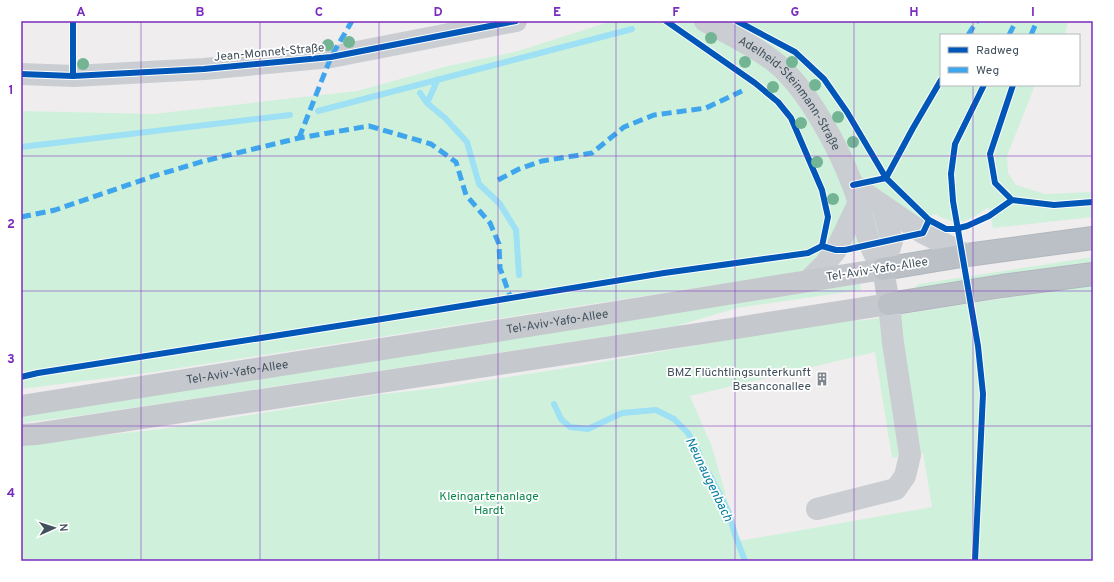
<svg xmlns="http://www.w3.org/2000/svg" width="1114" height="582" font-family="Overpass,sans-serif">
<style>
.green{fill:#cff1db;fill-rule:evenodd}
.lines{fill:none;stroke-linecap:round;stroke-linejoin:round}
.stream{stroke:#9ee0f4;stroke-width:6}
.highway-casing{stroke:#b1b7be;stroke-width:24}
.minor{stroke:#caced2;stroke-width:22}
.major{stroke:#c5c9ce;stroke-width:22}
.highway{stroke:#bac0c6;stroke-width:22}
.quiet{stroke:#3fa5ed;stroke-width:5;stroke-dasharray:10 5;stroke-linecap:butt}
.cycleway-casing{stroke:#fff;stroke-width:8}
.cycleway{stroke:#0057b8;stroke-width:6}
.tree{fill:#72b493}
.grid{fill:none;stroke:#7b2cbf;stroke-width:1;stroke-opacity:0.55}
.labels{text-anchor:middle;stroke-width:3.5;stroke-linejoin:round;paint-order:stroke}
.street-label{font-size:12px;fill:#42505c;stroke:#fff}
.poi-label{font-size:12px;fill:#42505c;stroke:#fff;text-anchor:end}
.park-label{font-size:12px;fill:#0b864a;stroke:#fff}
.water-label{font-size:13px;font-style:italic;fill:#027ea2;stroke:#fff}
.neatline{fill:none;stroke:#7b2cbf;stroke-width:1.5}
.grid-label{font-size:13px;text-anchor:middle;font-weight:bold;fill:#7b2cbf}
</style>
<rect width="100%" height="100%" fill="#efeded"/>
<path class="green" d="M612,21h456l-3,14h-124v50h94l-28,71 1,17 8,12 29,9 48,-2v25l-100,11 -4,-21c-22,14 -29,21 -54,7l-137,58 -651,101 -126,16v-278l132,3 204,-23 91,-25 67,-14z
M1093,257v7l-178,26 -1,-2 5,-4z
M860,284l1,6 -124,18 -61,18 -592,89 -63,8v-12z
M1093,284v277h-1072v-117l141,-15 213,-34 63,-7 147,-23 242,-43 39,-2zM875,352l17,106 31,-5 9,54 -193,34 -27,-94 -22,-51z"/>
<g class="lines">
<path class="stream" d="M420,93l7,10 18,15 22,24 12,42 21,20 16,26 3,45
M427,103l11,-24
M318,111l314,-82
M21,147l269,-32
M554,404l7,15 9,8 18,2 34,-16 34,-3 18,9 14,14 10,18 4,13 10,15 17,34 6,22 10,26"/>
<g class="highway-casing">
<path id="highway" d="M883,269l84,-14 126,-17
M889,304l113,-18 91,-12"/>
</g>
<g class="minor">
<path id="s1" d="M705,21c24,13 50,25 71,42 31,25 63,85 77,123 8,19 10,39 17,58 3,9 9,17 13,25"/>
<path d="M21,74l52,2 131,-7 127,-12 185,-36"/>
<path d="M853,185l70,48 44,22"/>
<path d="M882,205l10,36 -9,28"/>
<path d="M809,280l15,-15 12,-15 23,-48"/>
<path d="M817,509l79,-20 9,-13 5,-21 -17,-112 -4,-39"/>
</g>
<path class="major" id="s2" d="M21,406l558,-88 304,-49 6,35 -159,25 -694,105 -15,1"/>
<use href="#highway" class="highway"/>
<path class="quiet" d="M968,35l9,-14
M1009,35l7,-14
M1031,35l6,-14
M299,138l32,-81 21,-36
M498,180l21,-11 23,-8 50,-8 32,-26 30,-12 52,-7 36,-17
M21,217l34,-7 99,-34 50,-15 95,-23 70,-12 62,18 25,18 10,33 24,28 9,21 1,24 11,31"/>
<g class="cycleway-casing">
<path id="cycleway" d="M73,21v55
M666,21l89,62 23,19 13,16 31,72 6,27 -6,29
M737,21l58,31 29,27 23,33 39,66 43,42 17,9h9l12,-3 22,-10 23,-16 42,5 39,-3
M21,74l52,2 131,-7 127,-12 185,-36
M853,185l33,-7 27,-50 28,-48
M1012,200l-17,-17 -5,-29 23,-69
M21,377l17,-4 344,-54 282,-46 144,-20 14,-7 14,4h9l78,-17 6,-13
M975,561l8,-167 -5,-48 -25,-145 -2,-27 4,-30 29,-59"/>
</g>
<use href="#cycleway" class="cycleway"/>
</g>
<g class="tree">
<circle cx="711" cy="38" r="6"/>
<circle cx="349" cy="42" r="6"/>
<circle cx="328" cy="45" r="6"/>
<circle cx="745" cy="62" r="6"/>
<circle cx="792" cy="62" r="6"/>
<circle cx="83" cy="64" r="6"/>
<circle cx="815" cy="85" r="6"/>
<circle cx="773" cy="87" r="6"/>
<circle cx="838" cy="117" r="6"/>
<circle cx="801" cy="123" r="6"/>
<circle cx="853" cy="142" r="6"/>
<circle cx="817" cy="162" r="6"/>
<circle cx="833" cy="199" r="6"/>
</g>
<path class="grid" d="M141,21v540M260,21v540M379,21v540M498,21v540M616,21v540M735,21v540M854,21v540M973,21v14M973,85v476M21,156h1072M21,291h1072M21,426h1072"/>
<defs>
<g id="building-bare" transform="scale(1.08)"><path d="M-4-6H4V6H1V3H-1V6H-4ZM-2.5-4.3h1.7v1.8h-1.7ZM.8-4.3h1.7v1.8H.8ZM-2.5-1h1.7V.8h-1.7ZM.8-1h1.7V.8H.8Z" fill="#7f878f" stroke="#fff" stroke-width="2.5" paint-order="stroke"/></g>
</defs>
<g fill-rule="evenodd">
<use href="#building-bare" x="822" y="379"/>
</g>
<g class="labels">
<g class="street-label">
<text transform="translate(269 52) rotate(-5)" y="4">Jean-Monnet-Straße</text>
<text dy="4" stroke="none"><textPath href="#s1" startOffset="114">Adelheid-Steinmann-Straße</textPath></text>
<text transform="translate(877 269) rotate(-9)" y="4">Tel-Aviv-Yafo-Allee</text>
<text dy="4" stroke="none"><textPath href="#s2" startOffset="543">Tel-Aviv-Yafo-Allee</textPath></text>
<text dy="4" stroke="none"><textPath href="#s2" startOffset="219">Tel-Aviv-Yafo-Allee</textPath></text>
</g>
<g class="poi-label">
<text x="811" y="376">BMZ Flüchtlingsunterkunft<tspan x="811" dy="14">Besanconallee</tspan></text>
</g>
<g class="park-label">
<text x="489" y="500">Kleingartenanlage<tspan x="489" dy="14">Hardt</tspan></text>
</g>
<g class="water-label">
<text transform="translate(710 479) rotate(64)" y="5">Neunaugenbach</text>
</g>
</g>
<rect width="1114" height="582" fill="none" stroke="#ffffff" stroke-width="44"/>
<rect x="940" y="34" width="140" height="52" fill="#ffffff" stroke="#b3b9be"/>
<rect x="948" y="47" width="20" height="6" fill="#0057b8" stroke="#b3b9be"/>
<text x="976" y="54" font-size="12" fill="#42505c">Radweg</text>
<rect x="948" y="67" width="20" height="6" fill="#3fa5ed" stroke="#b3b9be"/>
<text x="976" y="74" font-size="12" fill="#42505c">Weg</text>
<g transform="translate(54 528) rotate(87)" stroke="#ffffff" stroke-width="3" paint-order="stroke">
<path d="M0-3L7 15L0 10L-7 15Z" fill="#42505c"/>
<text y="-6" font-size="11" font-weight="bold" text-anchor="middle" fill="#42505c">N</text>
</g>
<rect x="22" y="22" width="1070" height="538" class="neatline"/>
<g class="grid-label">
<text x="81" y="16">A</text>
<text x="200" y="16">B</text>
<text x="319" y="16">C</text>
<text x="438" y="16">D</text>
<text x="557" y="16">E</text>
<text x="676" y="16">F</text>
<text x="795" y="16">G</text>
<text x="914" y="16">H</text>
<text x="1033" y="16">I</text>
<text x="11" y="94">1</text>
<text x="11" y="228">2</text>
<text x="11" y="363">3</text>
<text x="11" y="497">4</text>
</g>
</svg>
